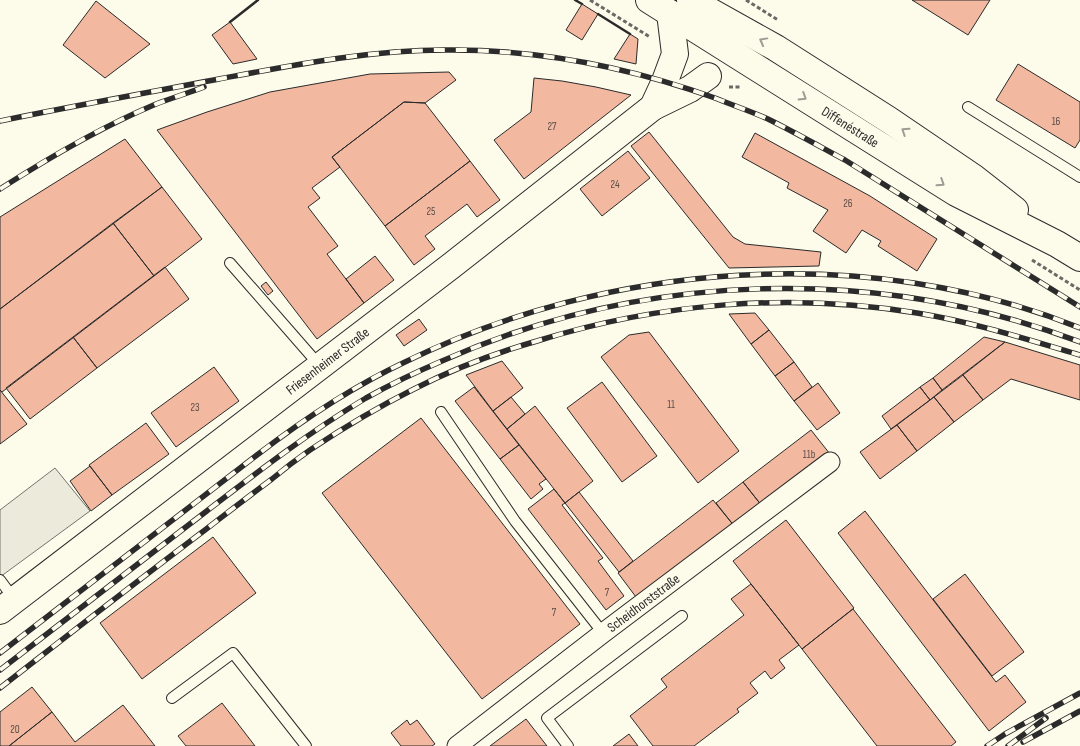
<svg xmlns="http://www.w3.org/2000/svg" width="1080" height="746" font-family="'Sofia Sans Condensed',sans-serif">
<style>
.parking{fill:#eceadb;stroke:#74746e}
.building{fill:#f2b8a0;stroke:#2b2b2b}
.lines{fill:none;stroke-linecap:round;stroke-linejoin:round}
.lane-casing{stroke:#2b2b2b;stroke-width:12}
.street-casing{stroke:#2b2b2b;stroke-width:21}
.secondary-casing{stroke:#2b2b2b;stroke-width:28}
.path{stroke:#6a6964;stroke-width:3;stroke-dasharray:4 2.5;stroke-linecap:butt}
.lane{stroke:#fdfbea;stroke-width:10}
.street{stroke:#fdfbea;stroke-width:19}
.secondary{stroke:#fdfbea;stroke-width:26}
.rail-casing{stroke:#2b2b2b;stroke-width:5.5}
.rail{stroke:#fdfbea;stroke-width:4;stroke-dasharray:11;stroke-linecap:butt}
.wall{stroke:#2b2b2b;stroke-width:2.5}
.oneway{stroke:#9e9d94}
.labels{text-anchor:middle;stroke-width:4;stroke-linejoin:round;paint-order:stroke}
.number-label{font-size:11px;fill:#5d4e48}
.street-label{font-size:14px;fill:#2b2b2b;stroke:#fdfbea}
</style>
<rect width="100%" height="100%" fill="#fdfbea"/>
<path class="parking" d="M55,468l35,43 -90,66v-67z"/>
<path class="building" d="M912,0h78l-22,35z
M96,1l54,43 -45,34 -42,-33z
M582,4l16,10 -16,26 -16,-10z
M230,22l27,37 -24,5 -21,-29z
M630,34l8,5 -2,25 -22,-5z
M1018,64l62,38v38l-5,8 -79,-48z
M449,72l7,8 -31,23 -21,-1 -72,55 8,10 -28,21 8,10 -12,9 30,39 -11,8 37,49 -47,36 -160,-209 50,-18 63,-20 100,-18z
M534,78l28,3 34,6 35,8 -107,84 -30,-39 37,-28z
M404,102l21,1 45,58 -85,65 -53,-69z
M649,132l84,105 12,7 76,8 -2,14 -90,2 -98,-122z
M755,133l115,63 67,43 -20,32 -39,-25 3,-5 -19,-11 -16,23 -33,-22 15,-21 -41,-22 2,-5 -47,-26z
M125,139l37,48 -162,122v-92z
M628,151l22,27 -48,38 -22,-27z
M470,161l30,39 -23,17 -10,-13 -42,32 10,13 -21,16 -29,-39z
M162,187l40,52 -48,37 -41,-53z
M113,223l41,53 -152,116 -2,-2v-81z
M375,256l19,24 -30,23 -18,-24z
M165,267l24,32 -92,69 -24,-31z
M266,282l7,9 -5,4 -7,-9z
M755,313l14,17 -18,14 -22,-30z
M419,319l8,11 -23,16 -8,-11z
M769,330l25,32 -19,14 -24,-32z
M649,332l90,119 -41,32 -97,-126 28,-22z
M73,337l24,31 -67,51 -24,-31z
M984,337l21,5 -63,48 -9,-12z
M1005,342l75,23v35l-69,-21 -28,21 -20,-25z
M502,361l21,27 -30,23 -27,-36z
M794,362l18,25 -18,14 -19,-25z
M214,367l25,34 -63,46 -25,-34z
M963,375l20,25 -29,22 -20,-25z
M933,378l9,12 -12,10 -10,-13z
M602,382l55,74 -35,26 -55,-74z
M818,383l22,30 -23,17 -23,-29z
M474,387l45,58 -19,14 -45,-58z
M920,387l10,13 -39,29 -9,-13z
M0,390l27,34 -27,20z
M511,397l14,17 -18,15 -14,-18z
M934,397l20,25 -37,29 -20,-26z
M535,406l58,75 -28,22 -58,-74z
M421,418l159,206 -98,75 -160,-206z
M146,423l23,31 -57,41 -23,-30z
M897,425l20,26 -37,28 -20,-27z
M811,430l19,24 -68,52 -19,-24z
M519,445l27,34 -7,5 4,5 -12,10 -31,-40z
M90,466l22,29 -21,16 -21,-30z
M743,482l19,24 -27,21 -19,-24z
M554,489l11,14 -3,2 41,53 -5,3 26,35 -18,14 -78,-101z
M579,492l54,69 -14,11 -54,-69z
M713,500l22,27 -96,74 -21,-28z
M865,511l131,171 9,-7 21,27 -37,29 -151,-198z
M786,520l68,88 -52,41 -69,-88z
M213,537l43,56 -114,86 -42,-56z
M965,574l59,78 -32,24 -59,-77z
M751,584l48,61 -20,15 6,8 -14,11 -6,-8 -15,12 8,10 -21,16 2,3 -45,34h-41l-23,-30 37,-29 -6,-8 83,-64 -13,-16z
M853,609l103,133 -5,4h-74l-75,-97z
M32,687l20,25 -43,34h-9v-34z
M222,703l33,43h-69l-8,-10z
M123,705l32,41h-146l43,-34 23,30z
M526,719l21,27h-57z
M407,720l3,5 7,-5 18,24 -3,2h-31l-10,-13z
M629,734l9,12h-25z"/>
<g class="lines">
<g class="lane-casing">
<path id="lane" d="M968,107l112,70
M230,263l90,103
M441,412l74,109 88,112
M0,580l14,19
M172,698l61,-45 73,93
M568,746l-21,-28 135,-102"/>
</g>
<g class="street-casing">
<g id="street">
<path id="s1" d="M457,746l146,-113 227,-171"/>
</g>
</g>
<g class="secondary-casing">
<g id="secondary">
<path id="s2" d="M649,0l307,193 101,51 23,14"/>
<path d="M690,0l86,48 113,72 84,57 42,33"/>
<path d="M653,107l12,-26 10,-27 -5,-41"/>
<path id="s3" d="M0,611l451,-345 202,-159 37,-18 18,-13"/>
</g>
</g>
<path class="path" d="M590,0l60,37
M746,0l32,20
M729,87h13
M1032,260l48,30"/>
<use href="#lane" class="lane"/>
<use href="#street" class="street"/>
<use href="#secondary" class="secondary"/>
<g class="rail-casing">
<path id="rail" d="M0,121c73,-15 146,-28 219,-42 75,-14 150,-29 226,-29 91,-1 184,17 270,48 17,7 35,13 53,21 26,13 51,27 77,41l235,147
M0,189c50,-32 101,-62 156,-85 16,-6 32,-11 48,-17
M0,653l257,-198c47,-36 95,-68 148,-93 203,-100 463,-120 675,-34
M0,670c65,-50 130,-100 195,-150 56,-43 111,-86 171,-122 25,-14 50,-26 76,-37 199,-89 434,-97 638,-19
M0,688c68,-53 136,-106 205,-158 22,-17 44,-34 67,-51 12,-10 25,-20 38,-29 33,-22 68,-43 104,-61 39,-20 81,-36 123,-48 122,-38 253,-49 380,-28 56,9 109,26 163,42
M1023,742l57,-31
M987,746l18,-12 75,-41
M1008,746l38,-28"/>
</g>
<use href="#rail" class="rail"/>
<path class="wall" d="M575,0l7,4
M598,14l32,20
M230,22l28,-22"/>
</g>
<defs><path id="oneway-chevron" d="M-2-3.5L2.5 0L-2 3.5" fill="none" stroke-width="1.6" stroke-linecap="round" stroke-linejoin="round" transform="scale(1.25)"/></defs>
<g class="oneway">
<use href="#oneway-chevron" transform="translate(763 41) rotate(-151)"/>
<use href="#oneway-chevron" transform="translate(803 97) rotate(32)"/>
<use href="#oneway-chevron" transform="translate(905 131) rotate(-146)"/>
<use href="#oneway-chevron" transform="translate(941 183) rotate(33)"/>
</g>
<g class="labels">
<g class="number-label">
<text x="1056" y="125">16</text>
<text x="552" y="130">27</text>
<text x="615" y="188">24</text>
<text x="848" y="207">26</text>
<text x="431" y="215">25</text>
<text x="671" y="408">11</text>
<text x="195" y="411">23</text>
<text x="809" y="458">11b</text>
<text x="607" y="596">7</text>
<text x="554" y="616">7</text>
<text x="15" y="733">20</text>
</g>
<g class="street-label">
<text dy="5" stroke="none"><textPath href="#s2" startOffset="238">Diffenéstraße</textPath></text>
<text dy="5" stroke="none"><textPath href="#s3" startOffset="412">Friesenheimer Straße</textPath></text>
<text dy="5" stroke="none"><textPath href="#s1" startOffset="235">Scheidhorststraße</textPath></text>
</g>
</g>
</svg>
